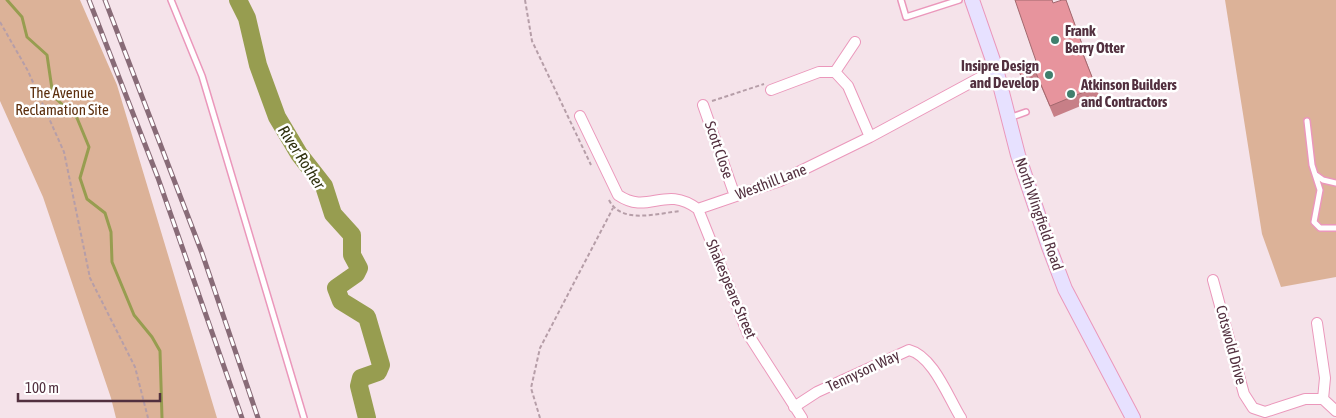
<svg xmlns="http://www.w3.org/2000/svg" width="1336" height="418" font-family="'Asap Condensed',sans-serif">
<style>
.green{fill:#dcb298}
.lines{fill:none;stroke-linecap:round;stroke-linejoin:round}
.stream{stroke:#979d50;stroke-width:3}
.river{stroke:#979d50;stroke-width:18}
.service-casing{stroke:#eb97bb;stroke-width:8}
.minor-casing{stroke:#eb97bb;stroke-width:12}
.secondary-casing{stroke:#eb97bb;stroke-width:16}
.path{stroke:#b69ea8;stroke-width:2;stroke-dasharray:4 2.5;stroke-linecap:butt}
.service{stroke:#fff;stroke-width:5}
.minor{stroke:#fff;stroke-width:10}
.secondary{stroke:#e7e1ff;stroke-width:14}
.rail-casing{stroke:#886b77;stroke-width:5}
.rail{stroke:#fff;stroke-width:3;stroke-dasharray:9;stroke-linecap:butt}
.wall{fill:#c77f87}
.building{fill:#e7949d;stroke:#a2686e}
.poi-dot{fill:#407f6d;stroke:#fff;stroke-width:2}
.labels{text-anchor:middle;stroke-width:5;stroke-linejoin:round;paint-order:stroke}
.poi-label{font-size:15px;font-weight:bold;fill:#52303f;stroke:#fff;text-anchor:start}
.park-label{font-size:15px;fill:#5b2e0d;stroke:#fff}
.street-label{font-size:15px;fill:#52303f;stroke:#fff}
.water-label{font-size:16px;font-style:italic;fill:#303210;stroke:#fff}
</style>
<rect width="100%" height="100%" fill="#f5e3ea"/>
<path class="green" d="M0,0h80l37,85 100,333h-101l-5,-20 -68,-201 -43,-96z
M1225,0h111v277l-55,10 -19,-53z"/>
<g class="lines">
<path class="stream" d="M7,0l15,17 5,20 20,18 6,41 24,22 12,29 -9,31 7,21 18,14 6,19 1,30 22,53 18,22 8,14 2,67"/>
<path class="river" d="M238,0l9,18 11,47 19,52 22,37 25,32 9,28 19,21v20l7,13 -3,6 -20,14 5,13 26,16 14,48 -3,7 -17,6 -2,8 8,32"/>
<g class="service-casing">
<path id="service" d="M171,0l31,76 102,342
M901,0l5,17 53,-17
M1009,118l17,-6
M1307,121l5,44 8,25 -6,32 6,6h16
M1316,175l7,5 13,3"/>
</g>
<g class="minor-casing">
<path id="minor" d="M835,72l20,-30
M771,90l48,-18h16l13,14 22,51
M703,105l32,91
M580,116l38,79c31,21 46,-11 80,14
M698,209l82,-28 90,-44 126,-68
M698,209l50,125 54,84
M1213,280l31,114 9,14 12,4 40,-13h18l13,12
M1317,323l8,55 -2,21
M794,407l23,-15 92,-42c24,6 39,47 52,68"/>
</g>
<g class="secondary-casing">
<path id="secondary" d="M972,0l24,69 22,86 31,92 16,42 68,129"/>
</g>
<path class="path" d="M525,0l7,41 59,124
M0,22l28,49 36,81 26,126 45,89 13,51
M712,101l52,-17
M609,200c12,25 50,13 71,11
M540,418l-9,-30 9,-40 73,-140"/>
<use href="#service" class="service"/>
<use href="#minor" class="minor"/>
<use href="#secondary" class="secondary"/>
<g class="rail-casing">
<path id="rail" d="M89,0l69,178 84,240
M105,0l97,253 56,165"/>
</g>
<use href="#rail" class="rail"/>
</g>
<path class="wall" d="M1066,0l20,55h-2l16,43 -46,19 -14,-33 -14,6 -9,-23 19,-6z"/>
<path class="building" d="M1015,0h37l1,3 9,-3h4l16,44h-3l17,43 -46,19 -14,-33 -14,5 -5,-11 19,-6z"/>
<g class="poi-dot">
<circle cx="1055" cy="40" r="5"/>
<circle cx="1049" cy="75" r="5"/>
<circle cx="1071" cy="94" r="5"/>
</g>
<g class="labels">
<g class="poi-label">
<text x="1065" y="36">Frank<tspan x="1065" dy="17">Berry Otter</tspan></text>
<text x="1039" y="71" text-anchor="end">Insipre Design<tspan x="1039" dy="17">and Develop</tspan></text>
<text x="1081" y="90">Atkinson Builders<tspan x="1081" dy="17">and Contractors</tspan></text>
</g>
<g class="park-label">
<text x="62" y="98">The Avenue<tspan x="62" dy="17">Reclamation Site</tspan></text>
</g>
<g class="street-label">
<text transform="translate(719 150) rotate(71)" y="5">Scott Close</text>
<text transform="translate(771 182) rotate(-21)" y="5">Westhill Lane</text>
<text transform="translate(1039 214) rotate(71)" y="5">North Wingfield Road</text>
<text transform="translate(731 289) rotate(67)" y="5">Shakespeare Street</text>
<text transform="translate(1231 345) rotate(75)" y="5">Cotswold Drive</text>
<text transform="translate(863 371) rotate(-25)" y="5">Tennyson Way</text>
</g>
<g class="water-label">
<text transform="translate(302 157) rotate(57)" y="6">River Rother</text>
</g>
</g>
<path d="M18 393v8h142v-8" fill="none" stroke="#52303f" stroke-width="2.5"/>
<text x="25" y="393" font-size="15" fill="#52303f" stroke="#ffffff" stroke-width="4" paint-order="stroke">100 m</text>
</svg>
